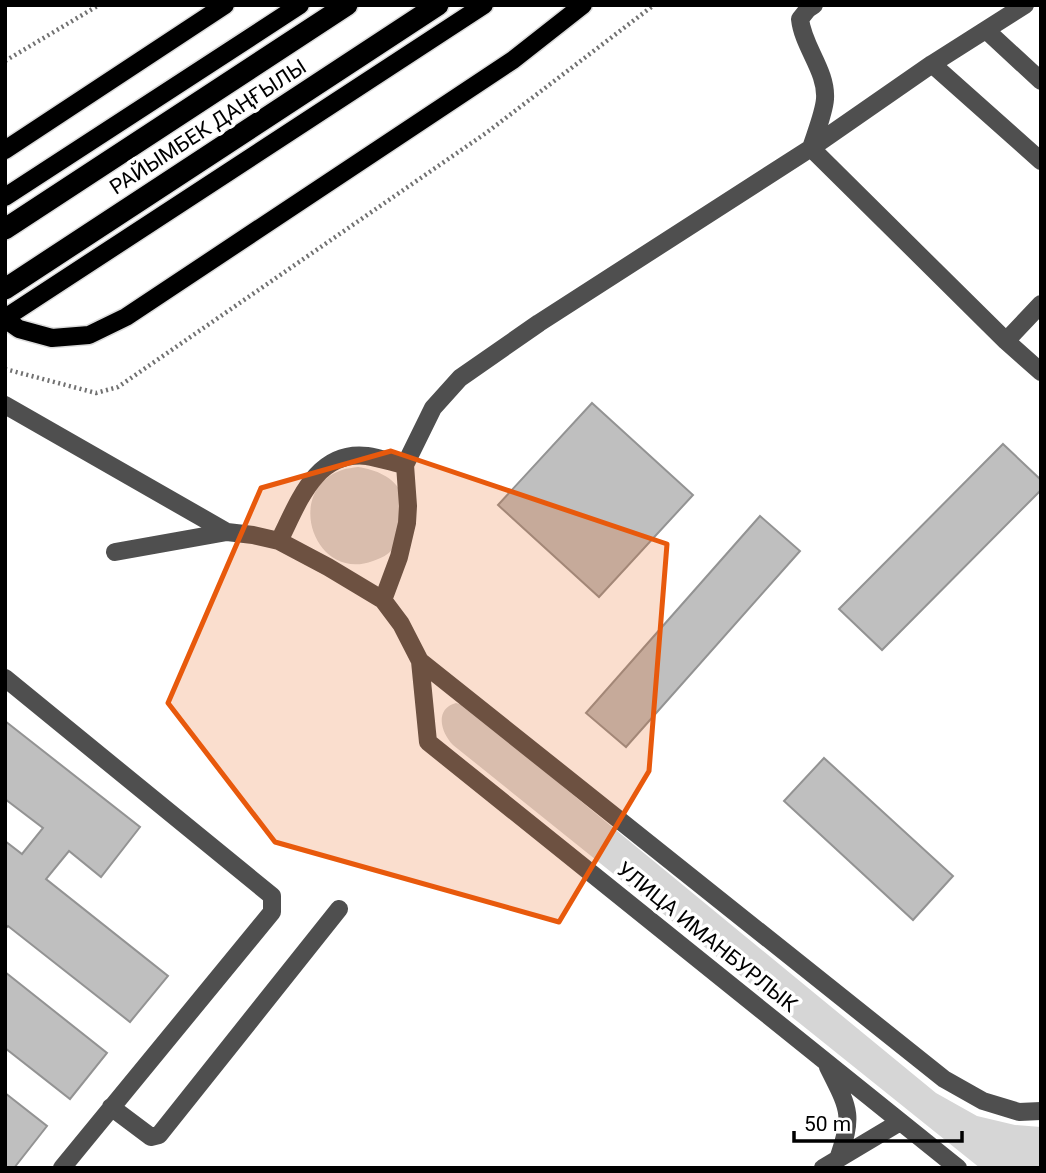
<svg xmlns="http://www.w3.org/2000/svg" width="1046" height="1173" font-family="Roboto,sans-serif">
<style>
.green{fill:#d6d6d6}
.building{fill:#bfbfbf;stroke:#939393;stroke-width:2}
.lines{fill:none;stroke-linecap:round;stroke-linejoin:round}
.major-casing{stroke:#dbdbdb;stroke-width:21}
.highway-casing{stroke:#dbdbdb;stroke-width:24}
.path{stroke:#717171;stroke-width:4.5;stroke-dasharray:2 3.5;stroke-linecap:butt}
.minor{stroke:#4f4f4f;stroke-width:18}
.major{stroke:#000;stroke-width:18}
.highway{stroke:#000;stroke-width:21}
.marked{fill:#e8590c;fill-opacity:0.2;stroke:#e8590c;stroke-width:5;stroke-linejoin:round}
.labels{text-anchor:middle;stroke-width:7;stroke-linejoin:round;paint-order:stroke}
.street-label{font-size:21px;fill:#000;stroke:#fff}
</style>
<rect width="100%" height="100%" fill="#fff"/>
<path class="green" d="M358,467c18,3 35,9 44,27 0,2 3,9 3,10 1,8 -5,24 -7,32 -4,15 -10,20 -25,25 -59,22 -90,-71 -31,-91 5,-2 11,-2 16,-3z
M456,703l9,3 471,387 41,23 38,9 26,2v41h-61l-527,-423c-12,-12 -19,-36 3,-42z"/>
<path class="building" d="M592,403l101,92 -94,102 -101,-92z
M1003,444l38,36v10l-159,160 -43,-41z
M760,516l40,35 -174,196 -40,-34z
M5,721l135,106 -39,50 -32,-26 -23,28 122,97 -38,46 -122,-96 -3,3v-88l17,13 21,-26 -38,-29z
M824,758l129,118 -40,44 -129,-119z
M5,972l102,81 -37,46 -65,-51z
M5,1093l42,33 -33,42h-9z"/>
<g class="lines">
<g class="major-casing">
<path id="major" d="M5,150l220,-145
M5,197l295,-192
M5,318l479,-313
M5,319l14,10 33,9 37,-3 37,-18 387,-257 70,-55"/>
</g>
<g class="highway-casing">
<path id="highway" d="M5,229l342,-224
M5,289l433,-284"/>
</g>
<path class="path" d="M5,61l94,-56
M5,369l91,24 22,-6 368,-254 168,-128"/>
<path class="minor" d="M987,31l54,50
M932,64l109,97
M811,148l195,193 35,31
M811,148c4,-13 13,-35 14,-49 2,-28 -22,-52 -25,-80l8,-10 6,-4
M1006,341l35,-37
M5,405l222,127
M279,541c19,-37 36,-91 88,-85 12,2 25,6 38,9
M115,552l112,-20 26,3 26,6 49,26 55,33 18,24 19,37 8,81 530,426
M383,600l16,-43 8,-34 1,-17 -3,-41 28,-57 27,-30 79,-55 272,-175 121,-84 93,-59
M420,661l524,418 39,22 36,11 22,-1
M5,678l267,218v16l-210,256
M828,1067c21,42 26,47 10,92
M111,1107l40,30 8,-2 180,-226
M823,1168l77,-46"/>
<use href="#major" class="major"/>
<use href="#highway" class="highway"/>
</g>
<path class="marked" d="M391,451l276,93 -18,227 -90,151 -284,-80 -107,-139 93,-215z"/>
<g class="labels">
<g class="street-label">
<text transform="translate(208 127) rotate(-33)" y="7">РАЙЫМБЕК ДАҢҒЫЛЫ</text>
<text transform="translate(707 937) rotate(39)" y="7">УЛИЦА ИМАНБУРЛЫК</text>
</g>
</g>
<rect width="1046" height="1173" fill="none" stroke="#000000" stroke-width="14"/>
<path d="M794 1131v10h168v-10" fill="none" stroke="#000000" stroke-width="3.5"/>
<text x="804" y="1131" font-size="21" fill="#000000" stroke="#ffffff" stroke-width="5" paint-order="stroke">50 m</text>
</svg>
